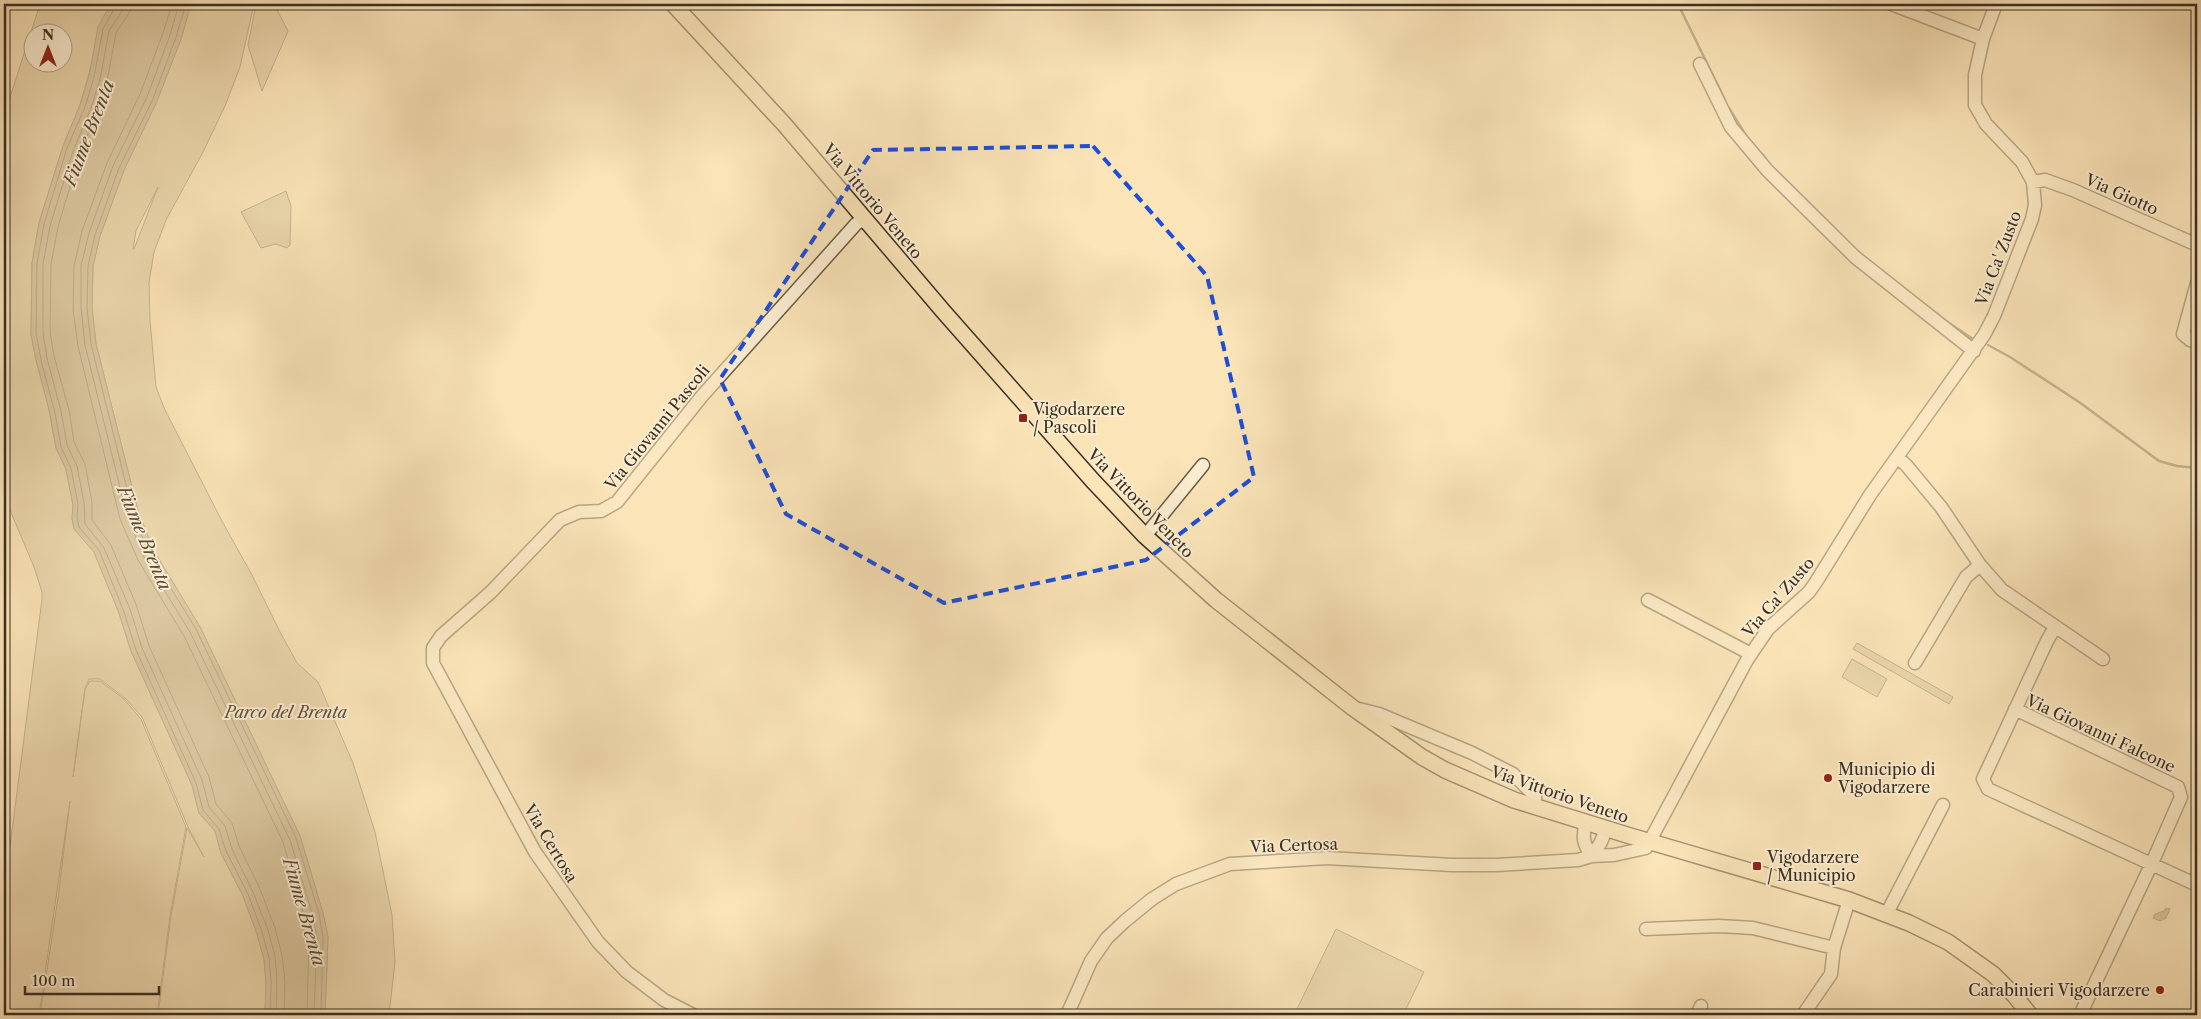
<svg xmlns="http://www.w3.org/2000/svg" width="2201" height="1019" font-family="'Libre Caslon Text',serif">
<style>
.green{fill:#d9c59e;stroke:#8a7a60;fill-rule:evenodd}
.water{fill:#b9a685;stroke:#86765d}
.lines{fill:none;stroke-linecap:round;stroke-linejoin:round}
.shore{stroke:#7a6a54;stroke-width:1}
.stream{stroke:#86765d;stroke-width:2.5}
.minor-casing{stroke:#6a5c48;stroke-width:15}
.major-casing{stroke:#3a2f22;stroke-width:18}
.minor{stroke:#fcedd1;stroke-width:12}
.major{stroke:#fae4b8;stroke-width:15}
.marked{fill:none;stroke:#1d4ed8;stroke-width:4;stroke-dasharray:10 6;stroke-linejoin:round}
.poi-dot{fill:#8f2418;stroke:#fcedd1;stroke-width:2}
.labels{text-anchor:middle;stroke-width:4;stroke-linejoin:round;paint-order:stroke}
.street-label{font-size:16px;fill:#3a2f22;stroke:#fcedd1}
.poi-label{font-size:16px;fill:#3a2f22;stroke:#fcedd1;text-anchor:start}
.park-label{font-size:16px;font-style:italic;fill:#5a4d3b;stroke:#fcedd1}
.water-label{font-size:18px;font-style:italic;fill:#5a4d3b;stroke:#fcedd1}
</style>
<rect width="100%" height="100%" fill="#fae4b8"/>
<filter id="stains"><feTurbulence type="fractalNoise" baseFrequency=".004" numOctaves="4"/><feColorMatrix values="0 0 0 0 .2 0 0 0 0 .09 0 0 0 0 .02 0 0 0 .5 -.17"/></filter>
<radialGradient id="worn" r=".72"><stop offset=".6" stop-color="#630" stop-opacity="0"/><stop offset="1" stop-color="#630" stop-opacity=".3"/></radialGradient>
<path class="green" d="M40,4h74l-8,8 -26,93 -17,41 -24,77 -7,40 -1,71 5,26 10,34 10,54 10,21 7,36 -1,13 2,11 20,23 25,61 12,38 61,134 7,28 16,18 6,22 22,43 14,38 7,25 2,23 -1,33h-107l13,-99 16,-88 17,29 -16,-30 -46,-110 -16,-18 -26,-20h-11l-4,10 -12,88 12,-88 5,-8h10l24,18 17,20 45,108 -16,89 -13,99h-117l18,-117 12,-97 -31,214h-35v-122l38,-294v-7l-8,-25 -30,-71v-380zM32,32h30v30h-30z
M191,4h63l-14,63 -15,39 -22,46 -37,68 -12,32 -5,31 1,37 6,67 9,23 58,113 29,52 27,55 18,33 21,19 35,81 22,69 17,83 3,47 -6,53h-64l3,-78 -5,-24 -23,-77 -100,-209 -46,-76 -16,-40 -42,-167 -4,-36 1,-42 7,-30 24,-66 33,-69 24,-62zM158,187l-24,62h-1l3,-18z
M256,4h18l14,27 -26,60 -14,-46z
M286,191l5,15 -1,39 -3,3 -11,-4 -15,4 -20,-36z
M1857,643l96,54 -4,7 -96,-55z
M1852,659l35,20 -10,18 -35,-20z
M1336,929l88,43 -21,43h-109z"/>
<path class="water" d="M114,4h77l-10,35 -24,62 -33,69 -24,66 -7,30 -1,42 4,36 42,167 16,40 46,76 100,209 23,77 5,24 -3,78h-60l1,-32 -2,-24 -7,-25 -14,-38 -22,-43 -6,-22 -16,-18 -7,-28 -61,-134 -12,-38 -25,-61 -20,-23 -2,-11 1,-13 -7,-36 -10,-21 -6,-34 -14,-54 -5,-26 1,-71 7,-40 24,-77 17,-41 9,-29 9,-49 8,-15z
M2166,908l4,1 -4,9 -6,3 -7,-3 2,-4 9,-3z"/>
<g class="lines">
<path class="shore" d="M117,4l-14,25 -9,48 -9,30 -18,41 -23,76 -7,39 -1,70 5,27 14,53 6,34 10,21 7,36 -1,13 2,10 20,23 25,62 12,38 60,133 7,27 16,19 7,22 22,43 14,38 7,26 2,24 -1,33
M123,4l-1,7 -13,20 -9,48 -9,29 -18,43 -23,75 -7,38v69l4,25 14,53 6,34 10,21 7,37 1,21 19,24 26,61 12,39 60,132 7,27 16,19 7,23 21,43 15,38 7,26 2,26 -1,33
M131,4l-2,9 -13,20 -9,48 -9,29 -18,43 -22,74 -7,37 -1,68 4,24 15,54 5,32 11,22 7,38v18l19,25 26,62 12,39 60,131 7,27 16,19 7,23 21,43 15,39 7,27 3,27 -1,33
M172,4l-9,29 -23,61 -33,69 -25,68 -8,35 -1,43 5,37 42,173 18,41 46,76 99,206 22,76 4,20 -2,77
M179,4l-9,31 -23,62 -34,69 -24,67 -8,33v42l4,37 42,171 17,41 46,75 100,208 23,76 4,22 -3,77
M186,4l-10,33 -23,62 -34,69 -24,67 -7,31 -1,42 4,36 42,169 16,40 47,76 100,209 23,76 4,23 -2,78"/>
<path class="stream" d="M1678,4l47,96
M1729,108l18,29
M1762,154l4,5
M1946,321l27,18
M1988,345l22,12 69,45 80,59 18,5 20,2"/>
<g class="minor-casing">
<path id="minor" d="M1891,4l92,35
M1700,64l31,63 36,43 88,87 119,94
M2033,182l12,-2 28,10 124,55
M2197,283l-14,51 7,6 7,2
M1897,457l9,8 35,42 39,58 22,25 101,69
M1145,536l58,-71
M1648,600l103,54
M2055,627l-8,14 -64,138 5,10 209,96
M1915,663l51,-86 14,-12
M1355,708l24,6 93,39 41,21 22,22v11
M2015,709l163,78 3,10 -29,66 -72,152
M1586,822c-4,15 -3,22 6,34
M1592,856l9,-14 5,-13
M1887,913l56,-108
M1646,929l73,-3 34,2 81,20
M693,1015l-29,-15 -37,-28 -29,-30 -63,-90 -102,-189v-15l8,-12 50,-44 69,-72 19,-8 22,-1 16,-9 85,-106 154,-172 9,-6
M1067,1015l24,-54 16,-23 18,-17 27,-22 24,-15 54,-20 97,-6 125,7h45l81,-5 14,-4 22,-1 32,-7 101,-188 21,-31 41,-37 7,-10 54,-87 114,-160 10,-19 38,-97 3,-14 -2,-23 -11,-20 -36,-38 -11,-19v-30l8,-36 13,-35
M1697,1015l4,-9
M1803,1015l28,-41 3,-26 15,-48"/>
</g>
<g class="major-casing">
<path id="major" d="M673,4l111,120 159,187 150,170 52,55 71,64 137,108 69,49 23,13 69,30 113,35 222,65 60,23 39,19 45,32 22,22 15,19"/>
</g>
<use href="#minor" class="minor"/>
<use href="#major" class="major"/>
</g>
<path d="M0 0H2201V1019H0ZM1093,146l114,130 47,201 -108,83 -202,43 -158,-89 -66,-135 153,-229z" fill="#fae4b8" fill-opacity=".55" fill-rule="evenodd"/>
<path class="marked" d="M1093,146l114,130 47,201 -108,83 -202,43 -158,-89 -66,-135 153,-229z"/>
<g class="poi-dot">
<rect x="1018" y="413" width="10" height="10" rx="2.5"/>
<circle cx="1828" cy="778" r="5"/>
<rect x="1752" y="861" width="10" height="10" rx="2.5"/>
<circle cx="2160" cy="990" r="5"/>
</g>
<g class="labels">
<g class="street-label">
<text transform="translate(2122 194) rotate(24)" y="6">Via Giotto</text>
<text transform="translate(873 201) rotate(50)" y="6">Via Vittorio Veneto</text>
<text transform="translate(1998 258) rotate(-69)" y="6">Via Ca' Zusto</text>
<text transform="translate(657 427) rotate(-51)" y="6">Via Giovanni Pascoli</text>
<text transform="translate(1141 503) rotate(46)" y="6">Via Vittorio Veneto</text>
<text transform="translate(1778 597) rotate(-49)" y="6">Via Ca' Zusto</text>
<text transform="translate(2101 733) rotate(25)" y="6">Via Giovanni Falcone</text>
<text transform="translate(1560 794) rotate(19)" y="6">Via Vittorio Veneto</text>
<text transform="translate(551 843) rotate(59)" y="6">Via Certosa</text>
<text transform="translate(1294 845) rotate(-2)" y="6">Via Certosa</text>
</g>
<g class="poi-label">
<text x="1033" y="415">Vigodarzere<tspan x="1033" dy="18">/ Pascoli</tspan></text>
<text x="1838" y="775">Municipio di<tspan x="1838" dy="18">Vigodarzere</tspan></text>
<text x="1767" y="863">Vigodarzere<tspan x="1767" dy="18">/ Municipio</tspan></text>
<text x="2150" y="996" text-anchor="end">Carabinieri Vigodarzere</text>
</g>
<g class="park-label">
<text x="286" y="718">Parco del Brenta</text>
</g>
<g class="water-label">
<text transform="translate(89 133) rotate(-69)" y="6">Fiume Brenta</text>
<text transform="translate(144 538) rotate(67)" y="6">Fiume Brenta</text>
<text transform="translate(304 912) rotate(74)" y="6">Fiume Brenta</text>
</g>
</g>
<rect width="2201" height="1019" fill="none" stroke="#fae4b8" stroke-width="20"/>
<rect x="5" y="5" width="2191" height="1009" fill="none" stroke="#3a2f22" stroke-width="2.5"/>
<rect x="10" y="10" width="2181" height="999" fill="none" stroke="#3a2f22"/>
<g transform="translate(48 48)"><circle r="24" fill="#fcedd1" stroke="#aea18b"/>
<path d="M0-4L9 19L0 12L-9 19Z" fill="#8f2418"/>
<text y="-8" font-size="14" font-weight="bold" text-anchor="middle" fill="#3a2f22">N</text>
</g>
<path d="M25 986v8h134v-8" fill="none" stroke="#3a2f22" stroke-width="2.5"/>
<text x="32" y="986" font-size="15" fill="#3a2f22" stroke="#fcedd1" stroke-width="4" paint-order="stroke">100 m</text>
<rect width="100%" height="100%" filter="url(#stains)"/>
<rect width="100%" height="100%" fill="url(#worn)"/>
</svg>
